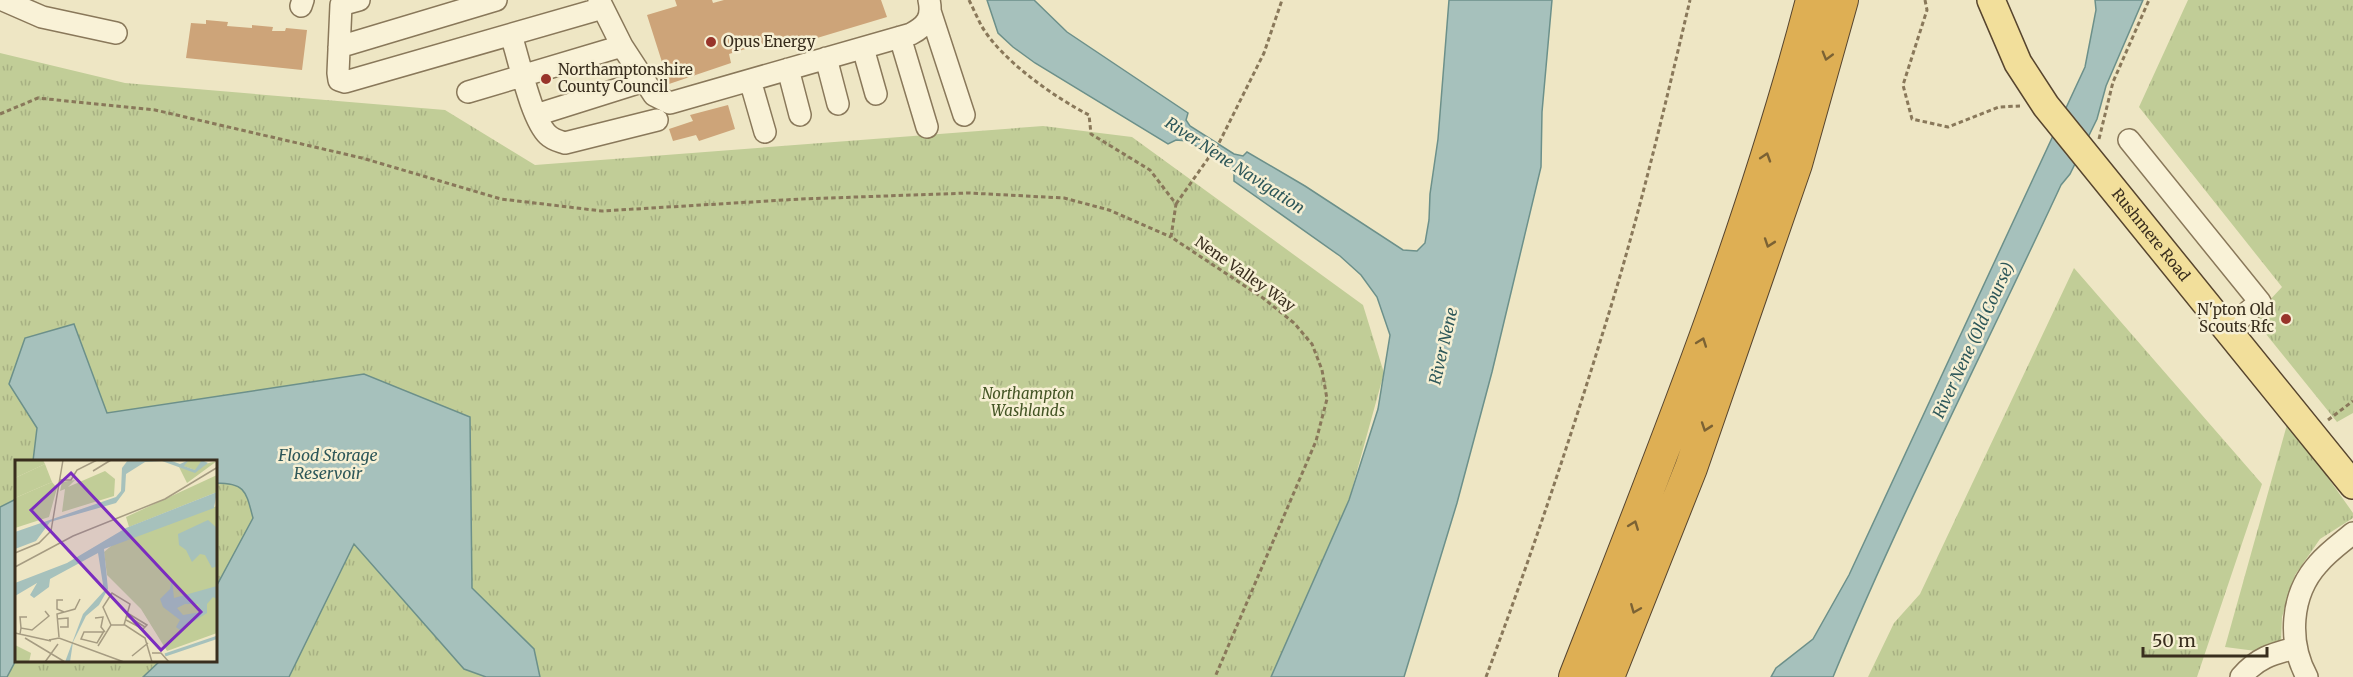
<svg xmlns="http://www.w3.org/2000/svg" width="2353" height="677" font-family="Merriweather,serif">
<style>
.park{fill:url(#park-tufts);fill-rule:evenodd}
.water{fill:#a6c1bc;stroke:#6c908a;stroke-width:1.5}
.building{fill:#cda479}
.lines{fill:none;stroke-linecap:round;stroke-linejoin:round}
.minor-casing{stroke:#89785a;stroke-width:24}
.major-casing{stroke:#57452e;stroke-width:30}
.highway-casing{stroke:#57452e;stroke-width:34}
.path{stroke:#89785a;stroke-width:3;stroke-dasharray:4.5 3;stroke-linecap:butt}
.minor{stroke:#f9f2d7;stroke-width:21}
.major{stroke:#f2df9b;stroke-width:27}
.highway{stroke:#deaf54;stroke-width:32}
.oneway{stroke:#7b6234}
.poi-dot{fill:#98342a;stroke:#f6efd3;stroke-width:2}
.labels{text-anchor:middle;stroke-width:5;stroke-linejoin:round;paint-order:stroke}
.poi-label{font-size:15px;fill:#392e1e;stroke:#f6efd3;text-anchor:start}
.street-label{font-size:15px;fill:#392e1e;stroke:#f6efd3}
.park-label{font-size:15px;font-style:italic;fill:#445525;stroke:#f6efd3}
.water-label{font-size:16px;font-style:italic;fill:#2d5759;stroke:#f6efd3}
.inset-river{fill:none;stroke:#a6c1bc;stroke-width:3}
.inset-road{fill:none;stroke:#a69c82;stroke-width:1.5}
.view{fill:#7b2cbf;fill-opacity:0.15;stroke:#7b2cbf;stroke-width:3}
.inset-edge{fill:none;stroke:#392e1e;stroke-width:3}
</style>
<defs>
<pattern id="park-tufts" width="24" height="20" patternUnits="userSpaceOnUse" patternTransform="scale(1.5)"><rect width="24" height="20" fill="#c1cd97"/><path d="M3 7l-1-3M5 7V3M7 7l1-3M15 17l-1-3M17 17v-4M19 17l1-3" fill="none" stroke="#a7b082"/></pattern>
</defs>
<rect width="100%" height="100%" fill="#eee6c4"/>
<path class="park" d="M2188,0h165v413l-16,9 -84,-104 29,-31 -143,-180z
M0,53l125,30 320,27 90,55 508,-39 89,11 231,168 21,68 -35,127 -78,177h-1271zM16,461h200v199h-200z
M2074,268l188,216 -65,193h-329l26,-54 26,-29z
M2288,421l65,92v5l-33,21 -25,36 -13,42 -1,26 -25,8 -31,-4z"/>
<path class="water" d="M987,0h47l33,32 121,81 -2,7 4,6 44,28 9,2 4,-4 58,34 98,64 14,1 8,-8 4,-23 1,-26 8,-55 11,-139h103l-10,112 -1,55 -49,205 -35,131 -53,174h-133l78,-177 29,-91 12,-74 -13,-38 -16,-22 -21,-19 -106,-75v-7l-5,-8 -41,-25 -12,-1 -8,4 -133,-81 -22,-16 -15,-14z
M2095,0h48l-37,86 -9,33 -27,55 -9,11c-76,164 -159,325 -228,492h-62l5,-9 37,-29 36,-64 236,-508 11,-57z
M74,324l33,89 257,-39 106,43 2,171 62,61 6,28h-54l-22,-8 -110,-125 -65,133h-146l17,-16 56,-1v-73l37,-69c-7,-26 -7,-35 -37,-35v-22h-183l4,-33 -28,-44 16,-46z
M16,499v161l-9,17h-7v-170z"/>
<path class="building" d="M675,0h37l1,3 11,-3h157l6,17 -100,30 -3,-10 -55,17 2,9 -62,21 -22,-69 30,-9z
M206,20l22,2 -1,4 25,2v-3l21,2 -1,4h13l1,-3 21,2 -5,40 -116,-12 5,-35 15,1z
M728,105l7,24 -36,12 -3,-6 -23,6 -4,-12 24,-8 -3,-6z"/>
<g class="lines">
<g class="minor-casing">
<path id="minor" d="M3,0l39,17 74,16
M359,0l-18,5 -3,68 1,7 6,2 258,-74
M599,0l23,46 32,49 16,8 241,-69c15,-8 22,-16 18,-34
M301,6l2,-6
M930,11l34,104
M511,35c8,24 20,84 37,100 5,5 11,6 17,8l92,-23
M900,37l27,90
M339,47l157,-47
M863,48l13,46
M826,58l12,46
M788,69l12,46
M750,80l15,52
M468,92l154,-46
M536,115l108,-34
M2129,140l131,162 -33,27
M2241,677c16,-19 31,-23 54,-29
M2307,677c-19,-35 -17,-82 11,-113 10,-12 23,-21 35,-31"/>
</g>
<g class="major-casing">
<g id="major">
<path id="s1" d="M1991,0l27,63 28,43 307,379"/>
</g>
</g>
<g class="highway-casing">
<path id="highway" d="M1575,677c87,-222 177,-446 237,-677
M1608,677l83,-209 105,-304 46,-164"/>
</g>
<path class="path" d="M969,0c4,8 8,17 12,25 20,35 73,72 108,90l2,19 59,36 26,34 -5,33 92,61 31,25 18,21 10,26 5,29 -11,42 -101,236
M1925,0l2,10 -24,75 9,34 36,8 51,-20 21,-1
M0,114l38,-16 117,12 207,48 139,41 101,12 199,-12 168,-6 95,5 45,12 62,27
M2099,139l14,-57 36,-82
M1176,204l43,-61 45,-90 18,-53
M2328,420l25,-19
M1486,677c43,-115 82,-231 118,-348 34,-108 60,-219 86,-329"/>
<use href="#minor" class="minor"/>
<use href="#major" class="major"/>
<use href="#highway" class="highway"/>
</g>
<defs><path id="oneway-chevron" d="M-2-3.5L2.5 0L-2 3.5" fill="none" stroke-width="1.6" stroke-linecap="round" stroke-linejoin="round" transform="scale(1.5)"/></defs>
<g class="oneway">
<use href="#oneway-chevron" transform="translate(1827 56) rotate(106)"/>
<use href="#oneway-chevron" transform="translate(1766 157) rotate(-72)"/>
<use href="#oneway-chevron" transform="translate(1769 243) rotate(109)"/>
<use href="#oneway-chevron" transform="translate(1702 342) rotate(-70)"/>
<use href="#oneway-chevron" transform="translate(1706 427) rotate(109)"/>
<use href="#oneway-chevron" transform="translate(1634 525) rotate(-69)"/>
<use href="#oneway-chevron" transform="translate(1635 609) rotate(112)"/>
</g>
<g class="poi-dot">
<circle cx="711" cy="42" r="6"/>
<circle cx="546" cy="79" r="6"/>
<circle cx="2286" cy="319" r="6"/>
</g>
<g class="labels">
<g class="poi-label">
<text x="723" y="47">Opus Energy</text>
<text x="558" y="75">Northamptonshire<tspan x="558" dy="17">County Council</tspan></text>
<text x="2274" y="315" text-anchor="end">N'pton Old<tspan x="2274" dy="17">Scouts Rfc</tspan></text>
</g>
<g class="street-label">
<text dy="5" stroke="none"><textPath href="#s1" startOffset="286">Rushmere Road</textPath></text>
<text transform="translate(1245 274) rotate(35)" y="5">Nene Valley Way</text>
</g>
<g class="park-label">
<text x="1028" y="399">Northampton<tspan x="1028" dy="17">Washlands</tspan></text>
</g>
<g class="water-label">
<text transform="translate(1235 165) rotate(33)" y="6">River Nene Navigation</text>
<text transform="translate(1973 340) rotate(-65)" y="6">River Nene (Old Course)</text>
<text transform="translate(1443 346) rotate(-77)" y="6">River Nene</text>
<text x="328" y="461">Flood Storage<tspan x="328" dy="18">Reservoir</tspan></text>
</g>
</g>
<g transform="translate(15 460)">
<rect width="202" height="202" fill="#eee6c4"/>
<path d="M202,15v17l-88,35 -3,-10z" fill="#c1cd97"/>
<path d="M174,0h13l3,4 12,-3 -30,22 -8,-16 16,3 -12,-4zM30,4l7,18 -37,16v-20z" fill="#c1cd97"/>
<path d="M0,0h28l2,4 -30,14zM90,11l10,8 -1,17 -52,16 3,-23 -5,2 2,-9 13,-2 -7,7zM37,22l5,6 -8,29 -34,11v-30zM202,46v127l-50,18 -26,-42 -34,-34 -3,-23 12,-10zM0,185l16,8 -2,9h-14z" fill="#c1cd97"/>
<path d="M113,0h41l11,4 9,-4 -5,6 11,4 7,-10 6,3 -13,10 -33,-12 -17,1 -19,12 -1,17 -9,12 -66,19 -14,19 -21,8v-17l101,-35 5,-6 1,-23zM202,32l-3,16 -110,41 4,40 -9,16 -13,11 -13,26 -3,20h-5l18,-48 21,-23 -6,-38 -48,26 -1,8 -15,11 -4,-3 7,-12 -22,13v-13l52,-20 59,-35zM193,60l9,8v38l-5,2 -7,-13 -5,-1 -8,8 -6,-12 -7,-5 -1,-11zM157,119l2,19 43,-12v13l-4,-2 -6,7v9l-27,17 -4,-3 4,-7 -17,-13 -3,-8 10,-10zM170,144h13l3,8 -18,3 -6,-7z" fill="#a6c1bc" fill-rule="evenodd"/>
<path class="inset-river" d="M150,195l53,-18"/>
<path class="inset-road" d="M78,11l18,-11M45,20h11l6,-10 20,-10M0,93l24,-10 12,-12 12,-71M0,107l58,-31 92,-37 53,-32M48,140h-6v9l7,3M112,156l18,11M80,158l8,-1 -2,10 4,5M42,159l11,-1v9h-8M111,160l17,9 4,-4 -18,-11M96,165l-8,-18 9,-14 18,11 -6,21M6,168l-1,-11h7M88,172h-19l-3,7 16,4 7,-12M0,173l36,8M5,174l1,-6 11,2 17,-14 -4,-5M44,177l-2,-23 18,-5 5,-10M10,178l40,24M34,180l10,-2 65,24M83,186l13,-21h14l20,13 7,24M137,193h9l8,9M117,196l16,-13M30,202l13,-18"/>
<path class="view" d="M56,13l130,139 -40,38 -130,-140z"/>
<rect width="202" height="202" class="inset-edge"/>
</g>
<path d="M2143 647v9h124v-9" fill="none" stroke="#392e1e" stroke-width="3"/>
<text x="2152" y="647" font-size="18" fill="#392e1e" stroke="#f6efd3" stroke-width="4.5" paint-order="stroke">50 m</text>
</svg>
